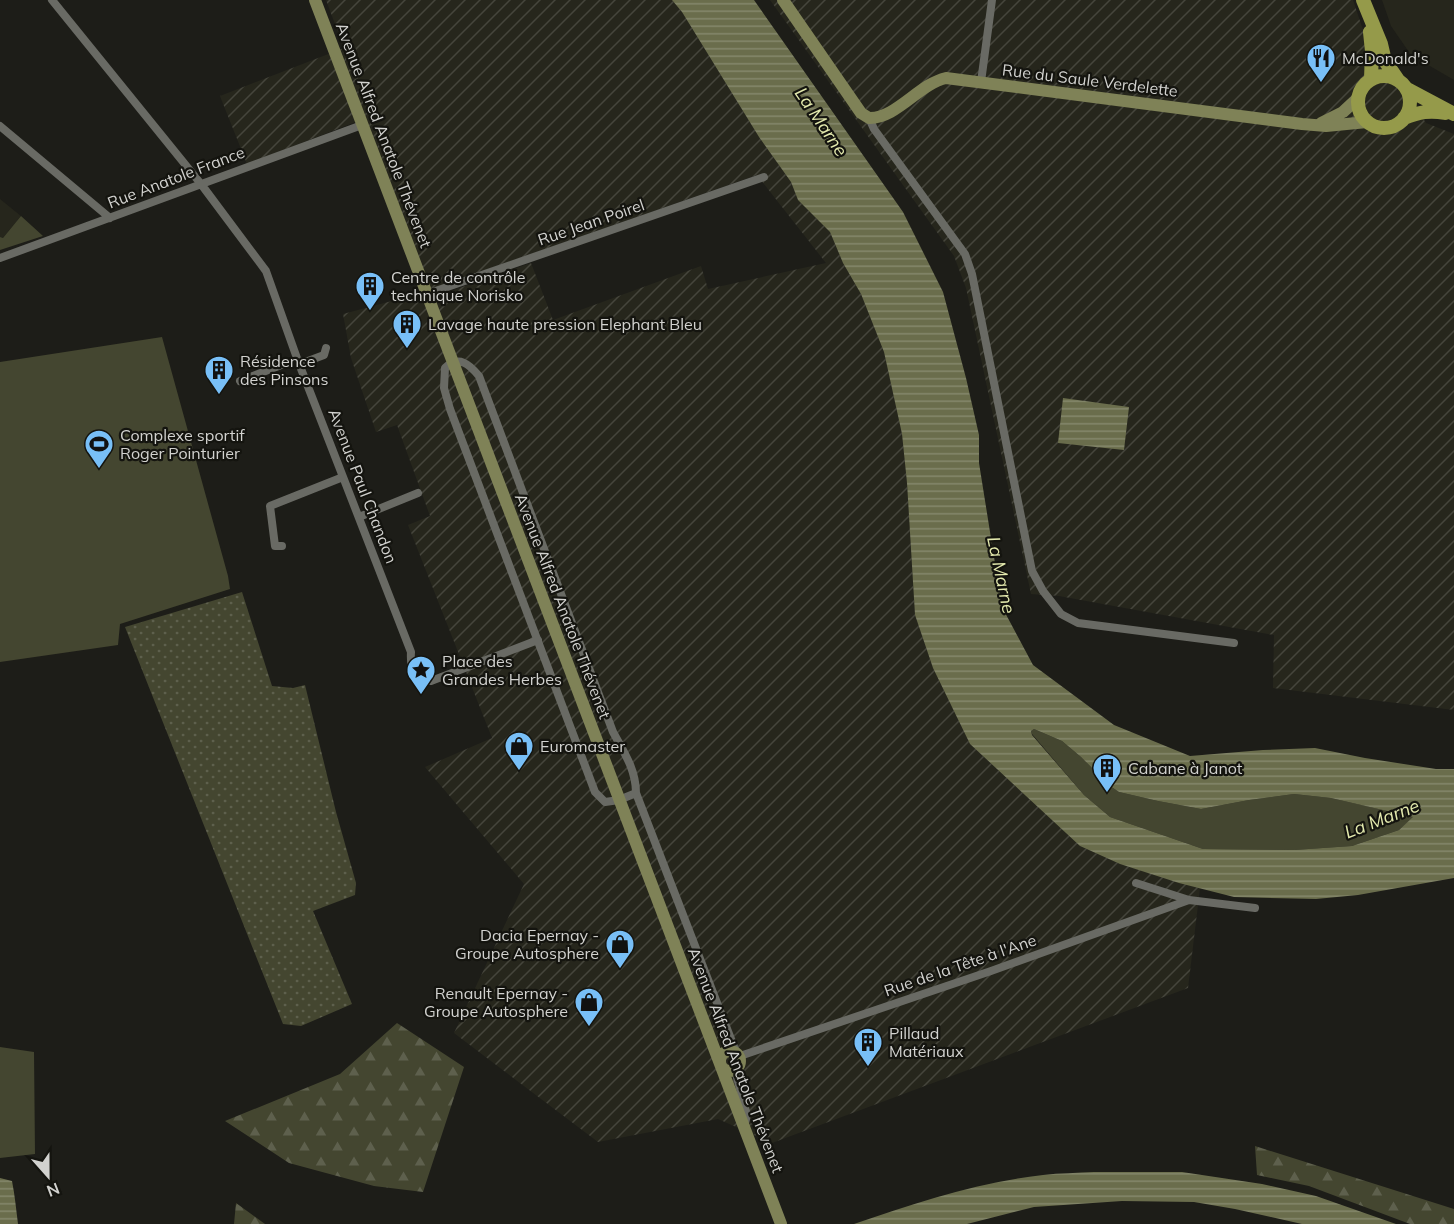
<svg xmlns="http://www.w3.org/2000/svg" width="1454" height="1224" font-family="Mulish,sans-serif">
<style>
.built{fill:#26261c}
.industrial{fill:url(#industrial-furrows)}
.green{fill:#444630}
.forest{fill:url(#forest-firs)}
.garden{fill:url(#garden-dots)}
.water{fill:url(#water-rules);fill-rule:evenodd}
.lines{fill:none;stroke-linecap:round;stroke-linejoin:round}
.street{stroke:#696a64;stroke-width:8}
.secondary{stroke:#7f8257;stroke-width:12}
.primary{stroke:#959a4a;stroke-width:14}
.labels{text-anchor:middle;stroke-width:4.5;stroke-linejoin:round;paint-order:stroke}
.poi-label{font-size:16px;fill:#d2d2cf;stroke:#14140f;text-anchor:start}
.street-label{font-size:16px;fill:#d2d2cf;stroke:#14140f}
.water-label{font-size:18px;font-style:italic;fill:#e4eaae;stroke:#14140f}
</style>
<defs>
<pattern id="industrial-furrows" width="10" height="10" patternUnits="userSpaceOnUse" patternTransform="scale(1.5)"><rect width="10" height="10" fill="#26261c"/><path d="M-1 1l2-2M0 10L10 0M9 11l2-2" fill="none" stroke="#45453c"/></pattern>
<pattern id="forest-firs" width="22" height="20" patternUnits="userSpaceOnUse" patternTransform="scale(1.5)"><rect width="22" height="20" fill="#444630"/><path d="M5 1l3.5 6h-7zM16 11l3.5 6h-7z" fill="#5e604d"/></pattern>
<pattern id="garden-dots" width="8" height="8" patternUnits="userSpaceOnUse" patternTransform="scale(1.5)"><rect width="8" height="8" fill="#444630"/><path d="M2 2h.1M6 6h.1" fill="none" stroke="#5e604d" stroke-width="1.8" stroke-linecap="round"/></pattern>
<pattern id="water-rules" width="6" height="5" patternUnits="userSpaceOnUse" patternTransform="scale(1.5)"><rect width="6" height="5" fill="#6a6d4c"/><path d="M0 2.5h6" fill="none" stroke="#85886d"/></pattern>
</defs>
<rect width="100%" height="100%" fill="#1d1d18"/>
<path class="built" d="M1382,0h72v80l-43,-25 -20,-29z
M0,199l21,17 -18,22 -3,-1z"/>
<path class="industrial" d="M326,0h346l10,12 77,125 32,45 7,18 32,32 13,31 18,31 23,58 18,82 5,49 8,132 18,53 37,76 110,102 40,18 80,24 -12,100 -416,155 -54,-24 -120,23 -144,-109 70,-149 -99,-117 67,-29 -84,-213 22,-9 -33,-91 -21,7 -25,-74 -8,-44 75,-20 13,4 100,-35 22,57 148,-54 7,23 118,-26 -69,-88 -326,114 -65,-171 -119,46 -27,-68 124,-48z
M770,0h583l9,27 64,96 28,11v576l-181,-22 1,-53 -215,-39 -28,-2 -65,-306 -12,-32z"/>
<path class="green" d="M21,216l22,20 -43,14v-13l3,1z
M162,337l66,239 2,13 -110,35 -2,21 -118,17v-300z
M1034,729l28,12 19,16 29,29 9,6 39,9 43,8 48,-9 45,-6 37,4 83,19 -15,13 -47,16 -58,4 -91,-1 -93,-32 -26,-22 -52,-61 -1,-3z
M0,1047l34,5 1,102 -35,4z"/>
<path class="forest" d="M397,1023l67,44 -41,125 -49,-6 -85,-23 -64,-42 115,-47z
M1255,1146l199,63v15h-44l-101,-38 -52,-11z
M236,1203l29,21h-31z"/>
<path class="garden" d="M242,592l30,94 21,2 12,-3 31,127 20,71 -1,12 -42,16 39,93 -51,22 -18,-2 -158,-397z"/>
<path class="water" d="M672,0h82l149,212 40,80 23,86 13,57v28l23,144 31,58 81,60 76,31 73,-6 52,-2 50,10 71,11h18v109l-96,17 -42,4 -82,-2 -55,-14 -59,-19 -40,-18 -110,-102 -37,-76 -18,-53 -8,-132 -5,-49 -18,-82 -23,-58 -18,-31 -13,-31 -32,-32 -7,-18 -32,-45 -77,-125zM1034,729l28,12 19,16 29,29 9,6 39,9 43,8 48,-9 45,-6 37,4 82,19 -14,13 -47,16 -58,4 -91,-1 -93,-32 -26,-22 -52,-60 -1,-4z
M1063,398l66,9 -5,43 -66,-7z
M1094,1172h88l80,12 54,12 80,28h-94l-67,-15 -41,-7 -72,-1 -88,6 -67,17h-113c61,-21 125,-42 189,-49 17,-2 34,-2 51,-3z
M0,1178l12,3c3,15 4,28 6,43h-18z"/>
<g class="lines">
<path class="street" d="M52,0l149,184 65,87 32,90 113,291c-1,16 2,26 20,29l107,-41
M981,82l11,-82
M869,118l5,11 91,125 7,20 60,297 11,20 18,23 17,9 156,20
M0,126l110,92
M0,258l362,-133
M427,294l337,-117
M240,381l49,-19 19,-1 16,-6 2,-7
M359,517l59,-24
M282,546h-7l-5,-40 73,-29
M636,793l-17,7 -14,2 -10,-10 -145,-383 -6,-21 1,-20c14,-13 24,-4 34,8l134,356c11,20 23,38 23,61l100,259
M1136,883l53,17 66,8
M740,1056l251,-85 198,-71
M735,1070l12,45 -3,12"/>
<path class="secondary" d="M315,0l466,1224
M783,0l78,113 8,5c27,1 50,-34 77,-40l356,46 24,2 41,-4
M1321,123l22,-11 14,-13
M720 1061a10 10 0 1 1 20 0a10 10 0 1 1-20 0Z"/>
<path class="primary" d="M1363,0l18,44 4,17 13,19
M1370,32l2,19 -1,28
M1358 102a26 26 0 1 1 52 0a26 26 0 1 1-52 0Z
M1407,89l47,25
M1404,118c15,-6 26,-8 41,-5"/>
</g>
<defs>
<g id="restaurant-pin" transform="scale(1.5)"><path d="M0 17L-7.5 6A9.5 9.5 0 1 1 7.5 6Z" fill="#78bff7" stroke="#14140f"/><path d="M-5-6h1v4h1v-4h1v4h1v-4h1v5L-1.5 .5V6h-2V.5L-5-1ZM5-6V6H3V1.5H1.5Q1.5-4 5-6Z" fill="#111"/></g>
<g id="building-pin" transform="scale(1.5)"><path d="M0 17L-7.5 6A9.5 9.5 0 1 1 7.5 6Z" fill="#78bff7" stroke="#14140f"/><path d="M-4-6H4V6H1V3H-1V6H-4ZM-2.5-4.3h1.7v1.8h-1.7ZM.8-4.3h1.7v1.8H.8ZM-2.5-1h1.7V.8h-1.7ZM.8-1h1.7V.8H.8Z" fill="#111"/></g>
<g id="stadium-pin" transform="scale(1.5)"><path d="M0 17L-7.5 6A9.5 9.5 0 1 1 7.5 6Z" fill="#78bff7" stroke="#14140f"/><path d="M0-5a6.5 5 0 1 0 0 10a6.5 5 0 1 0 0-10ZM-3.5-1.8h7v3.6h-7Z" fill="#111"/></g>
<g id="sight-pin" transform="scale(1.5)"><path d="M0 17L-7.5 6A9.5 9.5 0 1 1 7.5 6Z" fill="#78bff7" stroke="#14140f"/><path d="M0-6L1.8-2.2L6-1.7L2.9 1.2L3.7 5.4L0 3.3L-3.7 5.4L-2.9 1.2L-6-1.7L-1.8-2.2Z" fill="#111"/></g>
<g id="shop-pin" transform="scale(1.5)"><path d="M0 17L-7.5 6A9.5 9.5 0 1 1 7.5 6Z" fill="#78bff7" stroke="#14140f"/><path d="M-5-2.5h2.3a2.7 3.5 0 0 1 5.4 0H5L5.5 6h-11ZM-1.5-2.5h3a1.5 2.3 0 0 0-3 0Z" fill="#111"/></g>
</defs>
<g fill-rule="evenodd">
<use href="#restaurant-pin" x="1321" y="58"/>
<use href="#building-pin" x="370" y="286"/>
<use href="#building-pin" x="407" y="324"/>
<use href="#building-pin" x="219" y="370"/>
<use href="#stadium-pin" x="99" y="444"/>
<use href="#sight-pin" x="421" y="670"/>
<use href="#shop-pin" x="519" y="746"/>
<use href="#building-pin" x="1107" y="768"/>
<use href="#shop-pin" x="620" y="944"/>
<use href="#shop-pin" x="589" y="1002"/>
<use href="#building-pin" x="868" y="1042"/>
</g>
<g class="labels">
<g class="poi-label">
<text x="1342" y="64">McDonald's</text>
<text x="391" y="283">Centre de contrôle<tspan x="391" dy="18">technique Norisko</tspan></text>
<text x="428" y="330">Lavage haute pression Elephant Bleu</text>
<text x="240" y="367">Résidence<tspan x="240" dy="18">des Pinsons</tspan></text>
<text x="120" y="441">Complexe sportif<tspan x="120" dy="18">Roger Pointurier</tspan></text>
<text x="442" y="667">Place des<tspan x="442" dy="18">Grandes Herbes</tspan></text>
<text x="540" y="752">Euromaster</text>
<text x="1128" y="774">Cabane à Janot</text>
<text x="599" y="941" text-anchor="end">Dacia Epernay -<tspan x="599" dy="18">Groupe Autosphere</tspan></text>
<text x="568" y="999" text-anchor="end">Renault Epernay -<tspan x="568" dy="18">Groupe Autosphere</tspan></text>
<text x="889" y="1039">Pillaud<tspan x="889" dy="18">Matériaux</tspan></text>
</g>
<g class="street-label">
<text transform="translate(1090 80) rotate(7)" y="6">Rue du Saule Verdelette</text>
<text transform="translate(384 135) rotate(69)" y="6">Avenue Alfred Anatole Thévenet</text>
<text transform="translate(176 177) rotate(-21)" y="6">Rue Anatole France</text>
<text transform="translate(591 222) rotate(-19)" y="6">Rue Jean Poirel</text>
<text transform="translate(363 486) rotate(69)" y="6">Avenue Paul Chandon</text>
<text transform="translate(563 606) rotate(69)" y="6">Avenue Alfred Anatole Thévenet</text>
<text transform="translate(960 965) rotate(-19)" y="6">Rue de la Tête à l'Ane</text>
<text transform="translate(736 1060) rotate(69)" y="6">Avenue Alfred Anatole Thévenet</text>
</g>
<g class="water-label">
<text transform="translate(821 122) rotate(56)" y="6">La Marne</text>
<text transform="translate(1001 575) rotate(78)" y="6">La Marne</text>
<text transform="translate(1382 819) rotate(-21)" y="6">La Marne</text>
</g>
</g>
<g transform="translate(48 1176) rotate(159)" stroke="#14140f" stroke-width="4.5" paint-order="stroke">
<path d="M0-4.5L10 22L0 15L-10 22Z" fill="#d2d2cf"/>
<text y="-9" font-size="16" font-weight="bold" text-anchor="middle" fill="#d2d2cf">N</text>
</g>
</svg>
